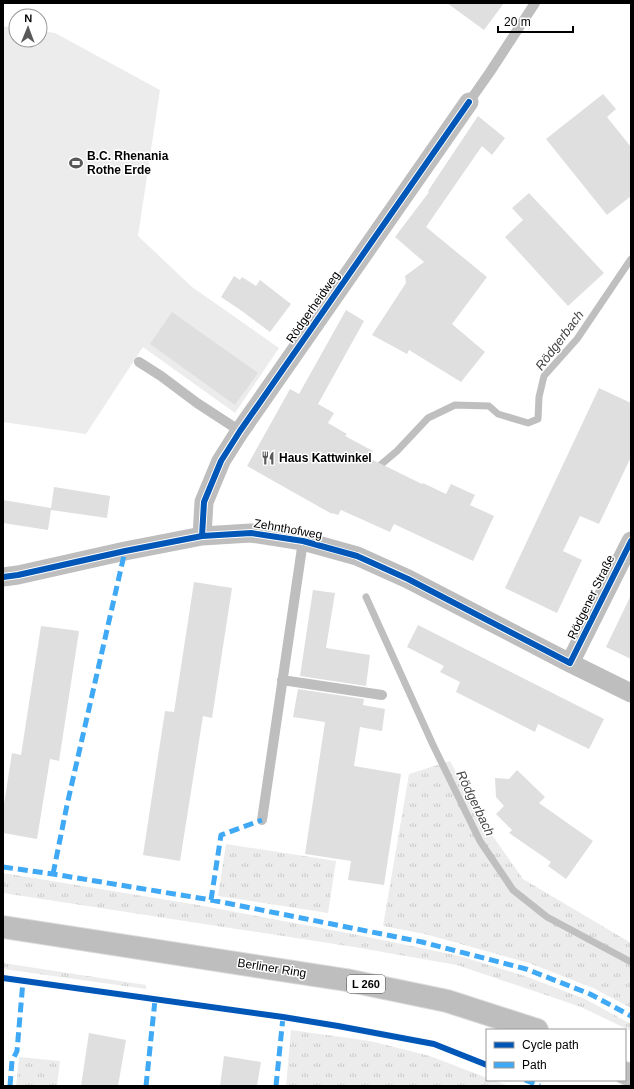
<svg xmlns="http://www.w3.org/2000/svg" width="634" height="1089" font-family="Arial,sans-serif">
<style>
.grass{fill:url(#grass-tufts)}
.garden{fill:#ececec}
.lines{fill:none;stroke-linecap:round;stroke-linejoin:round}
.stream{stroke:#bfbfbf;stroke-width:7}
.building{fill:#dfdfdf}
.primary-casing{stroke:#dbdbdb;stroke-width:24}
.lane{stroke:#bebebe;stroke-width:10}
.street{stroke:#bebebe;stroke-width:19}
.primary{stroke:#bebebe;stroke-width:22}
.quiet{stroke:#3fa9f5;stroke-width:5;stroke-dasharray:10 5;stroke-linecap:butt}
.cycleway-casing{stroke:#fff;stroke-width:8}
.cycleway{stroke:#0057b8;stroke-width:6}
.labels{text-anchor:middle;stroke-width:3;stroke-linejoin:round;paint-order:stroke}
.shield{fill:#fff;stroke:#4c4c4c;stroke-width:1}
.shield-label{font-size:11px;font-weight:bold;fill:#000}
.poi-label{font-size:12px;font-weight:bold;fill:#000;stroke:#fff;text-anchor:start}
.street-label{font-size:12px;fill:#000;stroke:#fff}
.water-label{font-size:13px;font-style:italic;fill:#444;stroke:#fff}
</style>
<defs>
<pattern id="grass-tufts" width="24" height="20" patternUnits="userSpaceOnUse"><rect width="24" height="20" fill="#ececec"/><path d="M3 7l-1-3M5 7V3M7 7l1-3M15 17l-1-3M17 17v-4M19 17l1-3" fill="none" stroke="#c9c9c9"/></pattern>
</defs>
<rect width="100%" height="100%" fill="#fff"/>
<path class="grass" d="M450,761l30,57 43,61 108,64v65l-38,-20 -64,-25 -104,-29 -42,-8 26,-152z
M226,844l110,17 -8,52 -110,-17z
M3,873l195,32 155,29 107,22 65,20 60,23 46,25v7l-50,-24 -124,-42 -103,-18 -351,-54z
M3,963l143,22v4l-143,-20z
M291,1030l79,11 60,15 57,22v2h6l16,6h-223z
M19,1057l41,4 -3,25h-41z"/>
<path class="garden" d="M3,26l13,2v12h24v-9l15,2 105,57 -22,146 54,51 87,61 -44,65 -92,-66 -57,87 -83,-12z"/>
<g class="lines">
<path class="stream" d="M376,470l2,-3 19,-16 31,-33 27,-13 34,1 9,8 30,9 10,-4 1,-22 5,-21 33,-37 54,-80
M366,597l67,148 47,96 33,49 34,27 84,45"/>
</g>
<path class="building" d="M447,3h57l-20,27z
M603,94l13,15 -9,8 24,30v49l-24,19 -61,-76z
M478,116l27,22 -13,17 -10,-9 -56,81 61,50 -35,47 33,28 -24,30 -52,-32 -2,4 -35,-19 34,-52 -1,-7 19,-14 -29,-25 34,-45 -1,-1z
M529,193l75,80 -36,33 -63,-69 18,-17 -11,-12z
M234,276l6,4 2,-3 14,9 4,-6 31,24 -21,28 -31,-23 -18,-12z
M346,310l18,11 -46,83 16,9 -6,10 19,11 -2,2 28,15 -4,7 53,26 1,-1 23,11 5,-10 24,11 -5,10 24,11 -21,45 -79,-37 -4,8 -49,-22 -3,5 -6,-2v1l-85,-48 43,-77 9,5z
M172,312l86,61 -23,32 -85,-61z
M599,388l32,15v54l-32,67 -19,-8 -17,35 19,9 -25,53 -52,-25z
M54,487l56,9 -3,22 -56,-8 -3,20 -45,-7v-23l48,8z
M194,582l38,6 -20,130 -9,-2 -23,145 -37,-6 22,-144 9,1z
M313,590l22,3 -9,55 44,7 -4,31 -66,-10z
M631,595v64l-25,-12z
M418,625l186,94 -15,30 -51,-25 -3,8 -79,-40 4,-10 -20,-10 4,-6 -37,-19z
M41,626l38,5 -20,130 -9,-2 -13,80 -34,-6v-22l9,-58 9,2z
M298,689l66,10 -1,6 22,4 -3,22 -22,-4 -6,39 47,8 -17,111 -36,-5 3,-19 -46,-7 20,-132 -32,-5z
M517,770l28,27 -6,6 54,38 -27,38 -18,-13 3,-4 -42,-29 3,-3 -16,-16 8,-8 -8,-9 -1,-19 14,1z
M89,1033l37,7 -8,46h-37z
M224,1056l37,6 -4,24h-37z"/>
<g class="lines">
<g class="primary-casing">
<path id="primary" d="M3,927l343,53 101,21 90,29
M625,1073l6,3"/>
</g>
<path class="lane" d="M469,102l21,-30 45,-69
M139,362l22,14 36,27 43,28
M282,680l100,15
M262,820l41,-279"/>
<path class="street" d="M202,536l2,-34 17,-41 19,-30 229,-329
M3,577l15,-2 107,-24 77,-15 49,-3 52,8 54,15 51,23 162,84 61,30
M570,663l61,-122"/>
<use href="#primary" class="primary"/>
<path class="quiet" d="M3,867l50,7 158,26 211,42 104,27 64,25 41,22
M53,874l14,-69 58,-254
M211,900l10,-65 41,-15
M525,1080l15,6
M10,1086l2,-25 5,-10 6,-70
M146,1086l9,-86
M276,1086l7,-69"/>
<g class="cycleway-casing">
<path id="cycleway" d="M202,536l2,-34 17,-41 19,-30 229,-329
M3,577l15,-2 107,-24 77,-15 49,-3 52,8 54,15 51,23 162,84 61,-122
M3,978l280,39 55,9 96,18 53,21"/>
</g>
<use href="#cycleway" class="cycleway"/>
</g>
<defs>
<g id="stadium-bare" transform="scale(1.08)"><path d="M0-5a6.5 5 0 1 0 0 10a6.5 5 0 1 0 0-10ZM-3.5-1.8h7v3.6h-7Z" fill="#595959" stroke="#fff" stroke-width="2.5" paint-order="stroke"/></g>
<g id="restaurant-bare" transform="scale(1.08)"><path d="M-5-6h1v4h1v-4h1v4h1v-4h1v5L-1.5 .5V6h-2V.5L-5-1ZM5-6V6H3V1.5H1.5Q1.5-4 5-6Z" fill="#595959" stroke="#fff" stroke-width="2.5" paint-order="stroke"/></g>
</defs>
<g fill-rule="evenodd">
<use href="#stadium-bare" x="76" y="163"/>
<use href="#restaurant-bare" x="268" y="458"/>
</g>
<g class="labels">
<rect class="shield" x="347" y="975" width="38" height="18" rx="3"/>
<g class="shield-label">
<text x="366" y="988">L 260</text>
</g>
<g class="poi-label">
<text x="87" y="160">B.C. Rhenania<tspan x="87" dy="14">Rothe Erde</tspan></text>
<text x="279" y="462">Haus Kattwinkel</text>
</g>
<g class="street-label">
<text transform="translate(313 307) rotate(-55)" y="4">Rödgerheidweg</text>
<text transform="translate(288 529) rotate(10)" y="4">Zehnthofweg</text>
<text transform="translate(591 597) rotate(-64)" y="4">Rödgener Straße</text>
<text transform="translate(272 968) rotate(9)" y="4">Berliner Ring</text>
</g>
<g class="water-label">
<text transform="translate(559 340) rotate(-53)" y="5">Rödgerbach</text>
<text transform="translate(476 803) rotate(64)" y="5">Rödgerbach</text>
</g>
</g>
<rect width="634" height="1089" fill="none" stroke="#000000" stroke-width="8"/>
<rect x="486" y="1029" width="140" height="52" fill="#ffffff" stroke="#999999"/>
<rect x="494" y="1042" width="20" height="6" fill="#0057b8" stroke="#999999"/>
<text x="522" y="1049" font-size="12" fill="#000000">Cycle path</text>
<rect x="494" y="1062" width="20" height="6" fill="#3fa9f5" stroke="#999999"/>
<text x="522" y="1069" font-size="12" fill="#000000">Path</text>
<g transform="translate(28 28) rotate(1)"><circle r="19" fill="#ffffff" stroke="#999999"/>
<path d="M0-3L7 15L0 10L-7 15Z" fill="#595959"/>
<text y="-6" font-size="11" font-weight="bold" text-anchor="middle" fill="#000000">N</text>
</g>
<path d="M498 26v6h75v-6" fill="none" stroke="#000000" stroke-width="2"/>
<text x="504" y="26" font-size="12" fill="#000000" stroke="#ffffff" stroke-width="3" paint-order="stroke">20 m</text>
</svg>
